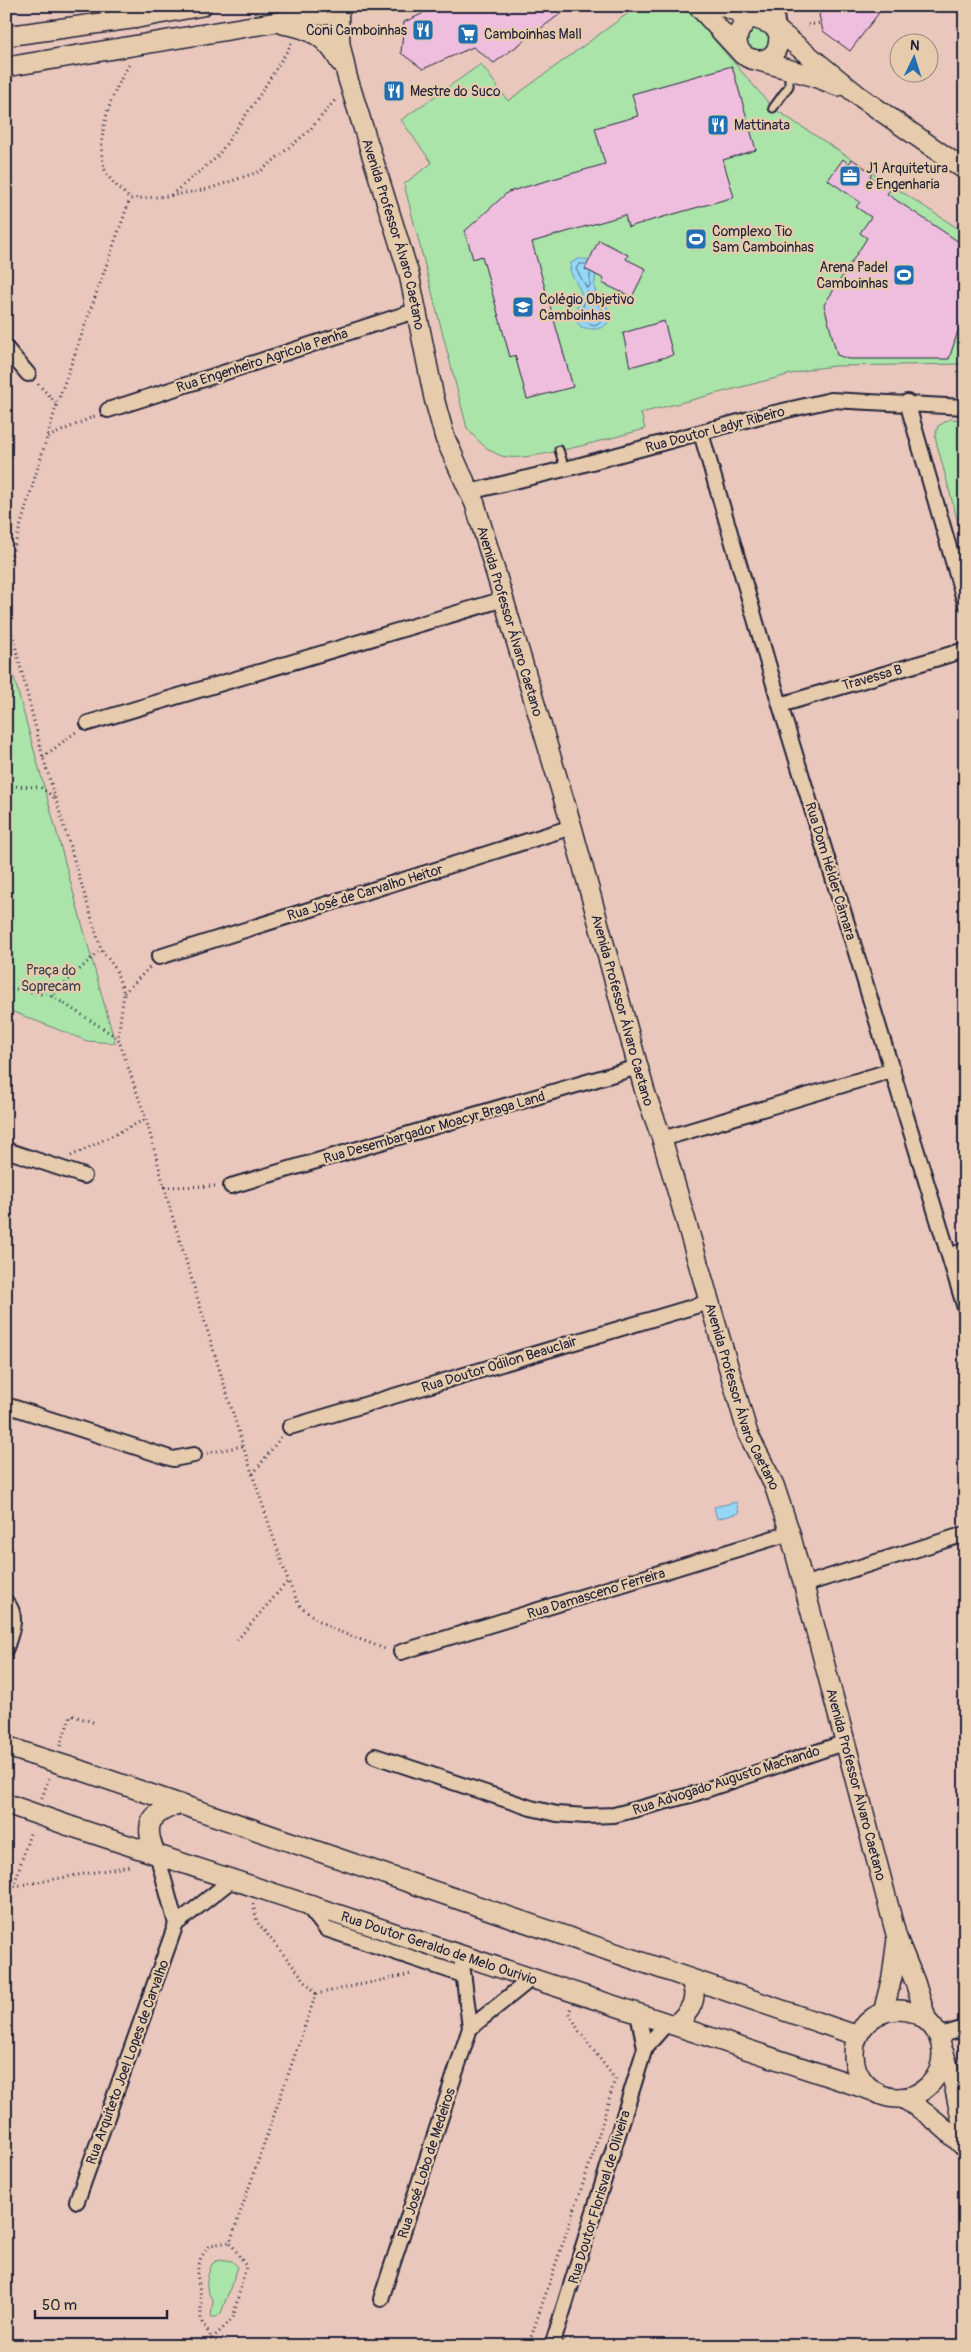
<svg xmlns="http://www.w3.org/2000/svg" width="971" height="2352" font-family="Pangolin,sans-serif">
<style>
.green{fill:#aae4a9;stroke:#668372}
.water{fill:#95d7f7;stroke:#678fac}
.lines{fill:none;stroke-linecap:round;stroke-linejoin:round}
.shore{stroke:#506a86;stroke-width:1}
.building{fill:#efbede;stroke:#22223b}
.lane-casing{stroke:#22223b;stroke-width:11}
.street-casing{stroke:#22223b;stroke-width:18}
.secondary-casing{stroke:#22223b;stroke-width:22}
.path{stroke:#22223b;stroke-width:3;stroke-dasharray:1 4;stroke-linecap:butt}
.lane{stroke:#e6cbad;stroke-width:7}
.street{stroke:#e6cbad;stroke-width:14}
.secondary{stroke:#e6cbad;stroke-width:19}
.secondary-bridge-casing{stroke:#22223b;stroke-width:22;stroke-linecap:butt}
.secondary-bridge{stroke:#e6cbad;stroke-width:19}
.labels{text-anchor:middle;stroke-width:4.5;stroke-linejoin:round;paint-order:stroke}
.poi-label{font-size:14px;fill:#22223b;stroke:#e6cbad;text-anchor:start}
.street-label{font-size:14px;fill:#22223b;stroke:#e6cbad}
.park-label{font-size:14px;fill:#363f4c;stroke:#e6cbad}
</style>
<rect width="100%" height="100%" fill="#e9c7bc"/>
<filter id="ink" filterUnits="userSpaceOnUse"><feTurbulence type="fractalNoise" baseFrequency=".02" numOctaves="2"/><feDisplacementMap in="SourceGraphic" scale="10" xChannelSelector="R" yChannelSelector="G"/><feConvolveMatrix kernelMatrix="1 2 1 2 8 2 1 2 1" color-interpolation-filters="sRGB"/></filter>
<g filter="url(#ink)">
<path class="green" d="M638,6h44l21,21 70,81 192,125v131l-131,2 -23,3 -170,44 4,16c-28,7 -120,35 -143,27 -15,-5 -25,-16 -35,-28l-63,-244 28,-21 -31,-43 80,-56 27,37z
M757,27l13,8v12l-12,6 -11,-6 -1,-13z
M950,419l15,1v129l-30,-112 3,-11z
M6,643l2,13 107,387 -28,-2 -81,-32z
M219,2259l13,2 6,6 -17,46 -5,4h-5l2,-17c-10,-11 -6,-24 -1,-36z"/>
<path class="water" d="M578,259c5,0 11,0 15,4 6,7 0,19 2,27 4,14 18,15 15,31 -10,10 -16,9 -29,6l-7,-9 7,-26 -11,-21 1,-8z
M736,1502l3,11 -22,6 -3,-12z"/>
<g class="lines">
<path class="shore" d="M586,264h-7l-3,5 11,19 3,-2v-13
M588,292l18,22 -5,8 -7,3 -10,-3 -4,-5z"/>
</g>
<path class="building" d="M427,6h144l-77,57 -21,-16 -50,22 -22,-16 3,-31 18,-8z
M827,6h57l-34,45 -27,-20 -4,-16z
M732,66l24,84 -33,10 11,37 -106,30 -3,-12 -93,27 41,145 -46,12 -12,-44 -5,2 -28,-101 -9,3 -8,-28 43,-39 97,-28 -10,-36 43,-12 -6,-22z
M843,159l6,5 3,-5 20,14 -2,3 20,14 -3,4 78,52v63l-16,50h-101l-11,-4 -13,-50 43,-67 -7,-5 11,-16 -15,-10 4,-5 -32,-22z
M599,240l29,15 -2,4 20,10 -14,28 -30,-14 2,-4 -19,-10z
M664,321l9,34 -43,12 -7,-34z"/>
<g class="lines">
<g class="lane-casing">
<path id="lane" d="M773,108l16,-22v-16
M559,450l6,19"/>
</g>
<g class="street-casing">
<path id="street" d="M775,6l3,24
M6,348l22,26
M907,402l58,201
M108,410l307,-99
M701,433l79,272 185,603
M469,492l108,-26 180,-49 74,-17 134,7
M780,705l185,-55
M88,723l416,-124
M159,957l413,-130
M662,1139l231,-69
M6,1150l78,26
M231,1186l407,-119
M950,1256l15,-6
M6,1405l167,54 21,-4
M290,1427l419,-125
M803,1585l162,-51
M6,1602c13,13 5,31 0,46
M401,1652l389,-119
M375,1756l156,52 26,6 29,2 28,-1 80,-21 152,-52
M157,1854l19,70
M306,1904l20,25 137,46
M638,2013l7,35 22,-25
M470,2028l62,-50
M938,2036l27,-8
M77,2201l99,-277 57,-45
M381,2299l89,-271 -9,-73
M552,2346l93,-298"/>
</g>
<g class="secondary-casing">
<g id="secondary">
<path id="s1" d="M338,6l2,38 7,32 62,198 25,124 11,40 30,66 97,323 73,265 17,47 86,295 26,51 16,48 107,405 18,44 12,39"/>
<path d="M698,6l45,49"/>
<path d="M722,6l48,18 89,72 106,74"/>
<path d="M751,16c-4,5 -9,10 -12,16 -13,32 47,43 39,-2"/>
<path d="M283,24c27,4 44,13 57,38"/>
<path d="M6,36l132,-18 64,-12"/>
<path d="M752,59l60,17 26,10"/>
<path d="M6,67l331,-55 6,-6"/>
<path d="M6,1746l26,9"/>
<path d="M83,1771l775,265"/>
<path id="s2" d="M67,1825l806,266"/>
<path d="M155,1853c-12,-30 -5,-39 24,-49"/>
<circle cx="898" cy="2054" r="44"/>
<path d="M883,2013l9,-36 5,-38"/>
<path d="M675,2025c15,-13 25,-26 15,-46"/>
<path d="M944,2053l10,32 11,52"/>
<path d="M902,2098c25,14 43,30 63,50"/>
</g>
</g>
<path class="path" d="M808,25l13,-2
M129,65c-17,27 -35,73 -24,105 3,10 18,21 25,29l39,-3 39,-7 53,-18 48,-40 27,-32
M171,195l46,-38 44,-64 31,-50
M38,384l19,20
M48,437l47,-21
M6,574l51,-170 73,-205
M6,609l37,148 58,192 14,19 9,25 -6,45 28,81 25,93 72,234 45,135 11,24 17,14 19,11 53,20
M43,757l33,-25
M6,786l34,1 15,11
M6,987l46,9 49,-47
M124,993l26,-26
M52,996l66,42
M71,1156l75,-37
M164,1187l52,-1
M207,1453l36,-7
M253,1474l28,-37
M237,1640l51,-59
M60,1746l11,-31 22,7
M42,1798l7,-20
M6,1873l9,13 115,-20
M253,1904l4,18 59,72
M6,1911l25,-81
M187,2346l3,-3 22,-4 -11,-19v-22l-4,-25 4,-16 9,-12 20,-3 86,-248 95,-20
M225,2346l-13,-7 21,-21 13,-52 -16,-24
M528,2346l66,-195 21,-72 -36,-48 -10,-19 2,-4"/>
<use href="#lane" class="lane"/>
<use href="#street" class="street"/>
<use href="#secondary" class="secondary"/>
<g class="secondary-bridge-casing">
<path id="secondary-bridge" d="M32,1755l51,16
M10,1805l57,20"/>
</g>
<use href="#secondary-bridge" class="secondary-bridge"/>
</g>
</g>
<defs>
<g id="restaurant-square" transform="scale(1.125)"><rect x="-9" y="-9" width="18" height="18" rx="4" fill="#1f6fb2" stroke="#e6cbad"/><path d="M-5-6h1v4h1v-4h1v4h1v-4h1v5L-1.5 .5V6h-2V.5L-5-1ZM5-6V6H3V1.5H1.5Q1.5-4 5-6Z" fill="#fff"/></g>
<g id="supermarket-square" transform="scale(1.125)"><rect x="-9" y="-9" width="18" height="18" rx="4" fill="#1f6fb2" stroke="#e6cbad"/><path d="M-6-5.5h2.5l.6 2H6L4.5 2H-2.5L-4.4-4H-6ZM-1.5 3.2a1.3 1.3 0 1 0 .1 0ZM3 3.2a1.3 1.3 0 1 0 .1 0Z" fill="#fff"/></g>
<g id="office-square" transform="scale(1.125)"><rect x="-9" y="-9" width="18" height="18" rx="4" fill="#1f6fb2" stroke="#e6cbad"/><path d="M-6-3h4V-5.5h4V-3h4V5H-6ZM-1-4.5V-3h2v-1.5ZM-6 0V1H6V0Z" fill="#fff"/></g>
<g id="stadium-square" transform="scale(1.125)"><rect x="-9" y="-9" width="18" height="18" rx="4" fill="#1f6fb2" stroke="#e6cbad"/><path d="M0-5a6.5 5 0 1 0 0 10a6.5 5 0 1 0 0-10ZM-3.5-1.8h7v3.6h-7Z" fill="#fff"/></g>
<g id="school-square" transform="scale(1.125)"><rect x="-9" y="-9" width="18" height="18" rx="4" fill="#1f6fb2" stroke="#e6cbad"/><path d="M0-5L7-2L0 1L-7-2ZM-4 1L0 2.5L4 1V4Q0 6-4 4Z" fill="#fff"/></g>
</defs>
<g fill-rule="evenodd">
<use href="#restaurant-square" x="423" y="30"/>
<use href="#supermarket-square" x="468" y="34"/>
<use href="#restaurant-square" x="394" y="91"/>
<use href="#restaurant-square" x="718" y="125"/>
<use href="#office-square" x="850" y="176"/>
<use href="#stadium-square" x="696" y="239"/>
<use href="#stadium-square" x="904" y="275"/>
<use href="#school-square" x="523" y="307"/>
</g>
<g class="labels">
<g class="poi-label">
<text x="407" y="35" text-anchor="end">Coni Camboinhas</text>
<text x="484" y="39">Camboinhas Mall</text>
<text x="410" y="96">Mestre do Suco</text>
<text x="734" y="130">Mattinata</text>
<text x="866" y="173">J1 Arquitetura<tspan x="866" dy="16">e Engenharia</tspan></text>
<text x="712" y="236">Complexo Tio<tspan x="712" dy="16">Sam Camboinhas</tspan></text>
<text x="888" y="272" text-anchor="end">Arena Padel<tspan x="888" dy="16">Camboinhas</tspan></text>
<text x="539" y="304">Colégio Objetivo<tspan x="539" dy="16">Camboinhas</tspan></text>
</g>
<g class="street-label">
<text dy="5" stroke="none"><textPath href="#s1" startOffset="236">Avenida Professor Álvaro Caetano</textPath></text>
<text transform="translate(262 360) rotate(-18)" y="5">Rua Engenheiro Agricola Penha</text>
<text transform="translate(715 429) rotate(-15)" y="5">Rua Doutor Ladyr Ribeiro</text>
<text dy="5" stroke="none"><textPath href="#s1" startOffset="641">Avenida Professor Álvaro Caetano</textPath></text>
<text transform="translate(872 677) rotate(-16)" y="5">Travessa B</text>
<text transform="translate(831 871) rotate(73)" y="5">Rua Dom Hélder Câmara</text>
<text transform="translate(365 892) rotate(-17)" y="5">Rua José de Carvalho Heitor</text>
<text dy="5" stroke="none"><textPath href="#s1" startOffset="1046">Avenida Professor Álvaro Caetano</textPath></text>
<text transform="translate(434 1127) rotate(-16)" y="5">Rua Desembargador Moacyr Braga Land</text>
<text transform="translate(499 1364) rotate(-17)" y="5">Rua Doutor Odilon Beauclair</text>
<text dy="5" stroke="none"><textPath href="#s1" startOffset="1451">Avenida Professor Álvaro Caetano</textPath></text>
<text transform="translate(596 1593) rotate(-17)" y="5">Rua Damasceno Ferreira</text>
<text transform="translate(726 1780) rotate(-18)" y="5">Rua Advogado Augusto Machando</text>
<text dy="5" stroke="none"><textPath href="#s1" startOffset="1856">Avenida Professor Álvaro Caetano</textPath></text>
<text dy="5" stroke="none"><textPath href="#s2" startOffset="392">Rua Doutor Geraldo de Melo Ourivio</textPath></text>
<text transform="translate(127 2062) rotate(-70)" y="5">Rua Arquiteto Joel Lopes de Carvalho</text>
<text transform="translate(426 2163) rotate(-72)" y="5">Rua José Lobo de Medeiros</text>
<text transform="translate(599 2197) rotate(-73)" y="5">Rua Doutor Florisval de Oliveira</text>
</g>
<g class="park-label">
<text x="51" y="975">Praça do<tspan x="51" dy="16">Soprecam</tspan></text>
</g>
</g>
<rect width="971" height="2352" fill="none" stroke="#e6cbad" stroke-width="25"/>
<rect x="12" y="12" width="946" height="2327" fill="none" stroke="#22223b" stroke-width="2" filter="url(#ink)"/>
<g transform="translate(914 58) rotate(4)"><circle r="24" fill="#e6cbad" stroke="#98877f"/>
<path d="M0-4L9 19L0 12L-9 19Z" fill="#1f6fb2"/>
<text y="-8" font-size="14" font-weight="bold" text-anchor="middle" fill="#22223b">N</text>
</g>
<path d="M35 2310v8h132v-8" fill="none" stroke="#22223b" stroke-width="2.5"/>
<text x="42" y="2310" font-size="15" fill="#22223b" stroke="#e6cbad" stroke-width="4" paint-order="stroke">50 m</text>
</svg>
